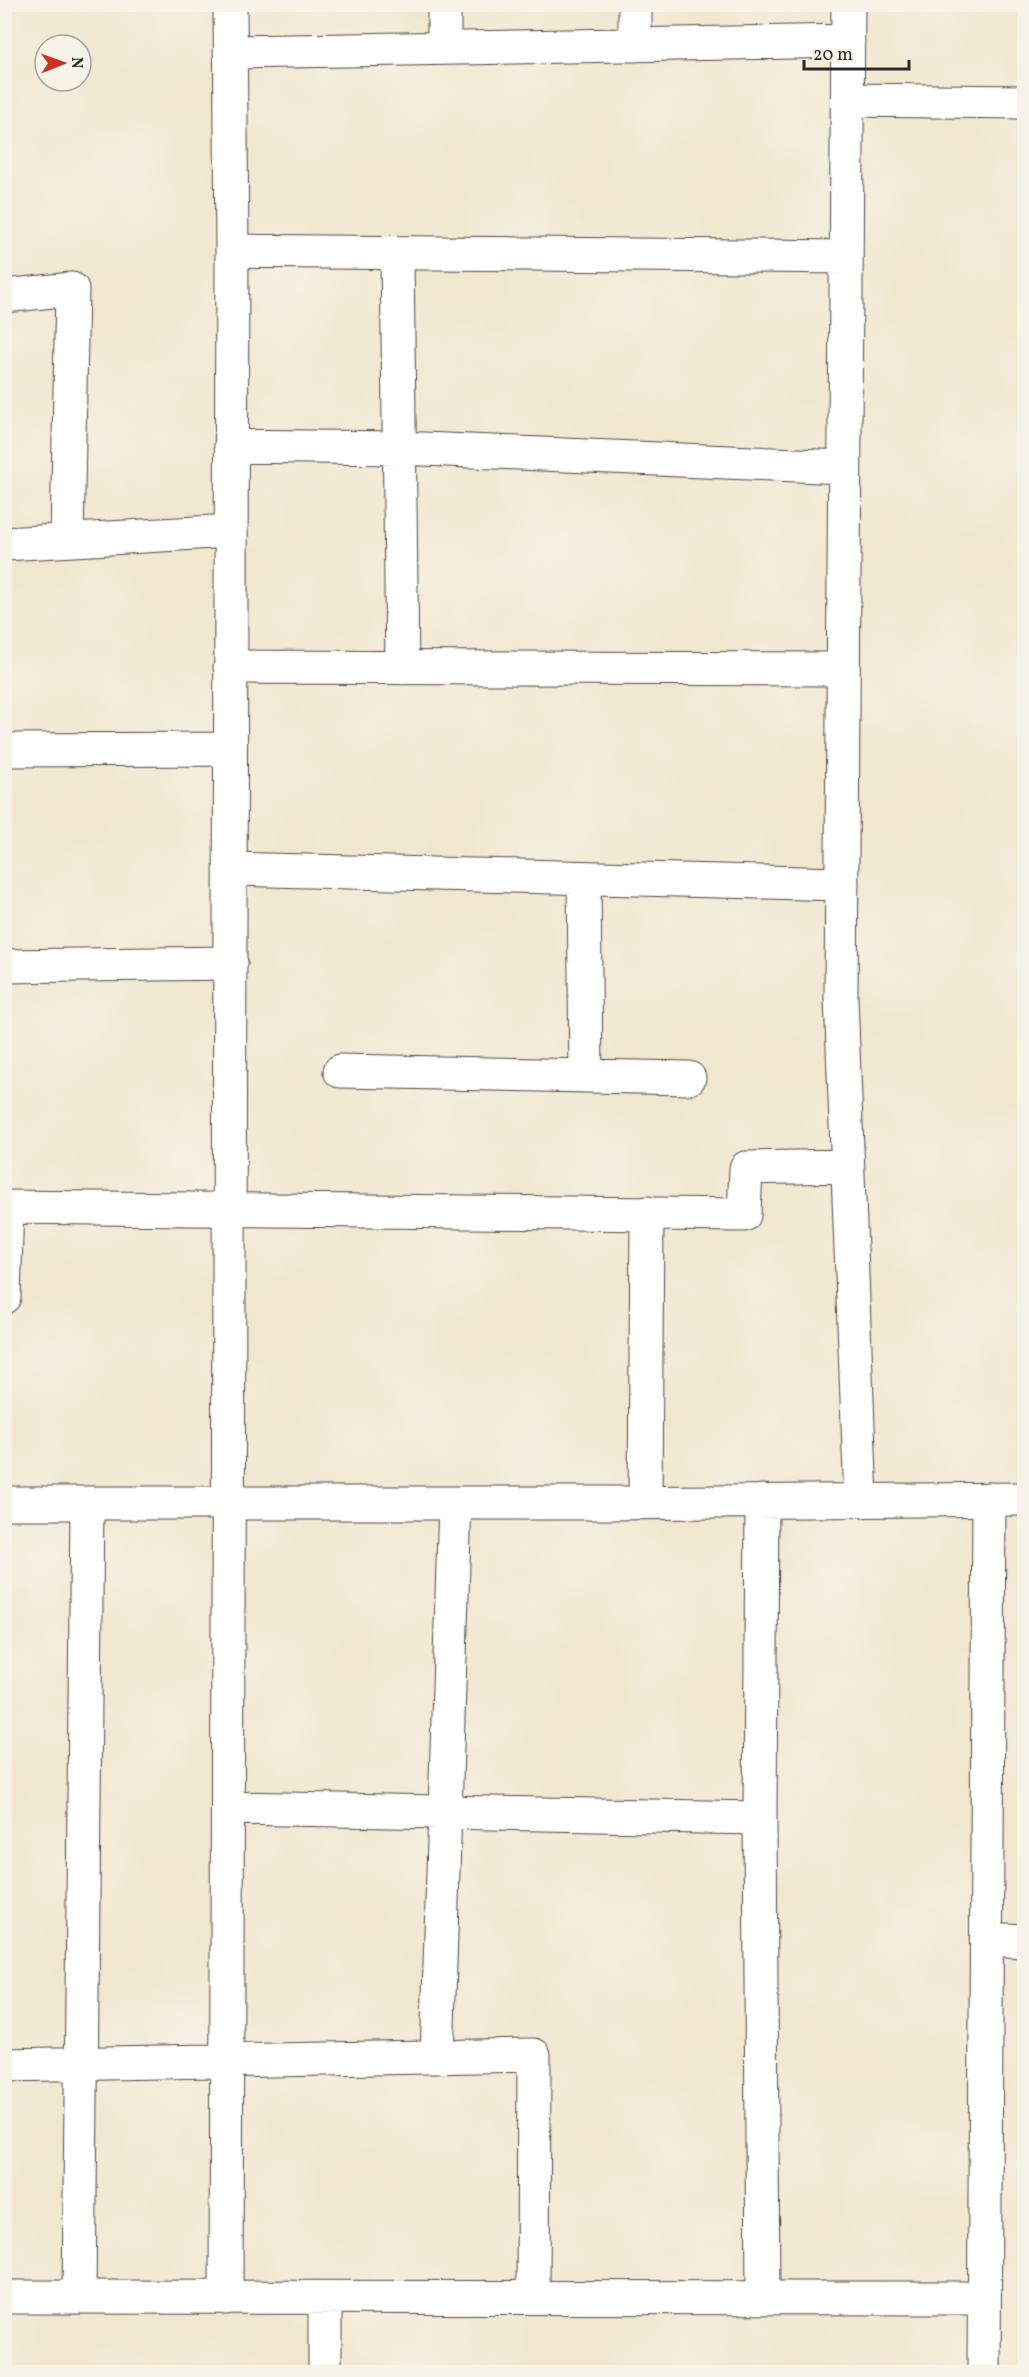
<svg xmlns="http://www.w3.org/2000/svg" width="1029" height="2377" font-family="Vollkorn,serif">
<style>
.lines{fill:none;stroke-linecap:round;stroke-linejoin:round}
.minor-casing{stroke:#494744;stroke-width:35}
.minor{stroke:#fff;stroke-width:33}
</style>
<rect width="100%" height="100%" fill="#f7f3e8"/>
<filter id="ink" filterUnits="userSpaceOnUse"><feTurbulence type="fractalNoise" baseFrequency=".0167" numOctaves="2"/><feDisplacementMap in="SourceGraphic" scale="12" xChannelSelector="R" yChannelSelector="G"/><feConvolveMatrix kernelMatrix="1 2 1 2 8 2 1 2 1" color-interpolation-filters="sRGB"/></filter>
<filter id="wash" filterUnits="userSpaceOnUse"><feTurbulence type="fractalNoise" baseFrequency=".008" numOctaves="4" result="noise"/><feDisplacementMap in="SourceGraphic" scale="24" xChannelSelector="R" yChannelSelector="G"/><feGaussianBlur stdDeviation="1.35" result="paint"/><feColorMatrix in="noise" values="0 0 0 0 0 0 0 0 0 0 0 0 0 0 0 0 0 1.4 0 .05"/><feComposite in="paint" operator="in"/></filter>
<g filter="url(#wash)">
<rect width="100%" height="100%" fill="#f1e7cf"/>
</g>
<g filter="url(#ink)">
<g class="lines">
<g class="minor-casing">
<path id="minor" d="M444,4v44
M848,4l-7,994 20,502
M635,45v-41
M230,52l618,-11
M848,100l176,2
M232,251l614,6
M397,253l5,415
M4,296l68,-7 -5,251
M231,446l169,2 444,19
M4,544l227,-13
M230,667l613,2
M4,750l226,-1
M231,869l611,15
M584,878l2,198
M4,966l227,-3
M340,1071l349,7
M4,1207l740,8 2,-47 101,-2
M4,1297l3,-90
M762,1501l-2,317 3,480
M645,1502l2,-289
M4,1503h601l419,-4
M228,1808l532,10
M987,1939l37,2
M437,2057l18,-554
M4,2065l530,-10 -1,242
M4,2297l980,1
M79,2297l8,-794
M226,2298l6,-2047 -2,-247
M325,2372v-74
M984,2372l5,-873"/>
</g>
<use href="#minor" class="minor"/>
</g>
</g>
<rect width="1029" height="2377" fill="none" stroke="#f7f3e8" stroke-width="24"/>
<g transform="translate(63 63) rotate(89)"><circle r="28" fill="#f7f3e8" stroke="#a5a39c" stroke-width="1.5"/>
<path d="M0-4.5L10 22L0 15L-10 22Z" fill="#c8321e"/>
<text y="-9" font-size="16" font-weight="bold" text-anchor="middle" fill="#2b2b2b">N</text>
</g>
<path d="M804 60v9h105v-9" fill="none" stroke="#2b2b2b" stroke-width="3"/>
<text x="813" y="60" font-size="18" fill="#2b2b2b" stroke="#f7f3e8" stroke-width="4.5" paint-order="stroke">20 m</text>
</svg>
